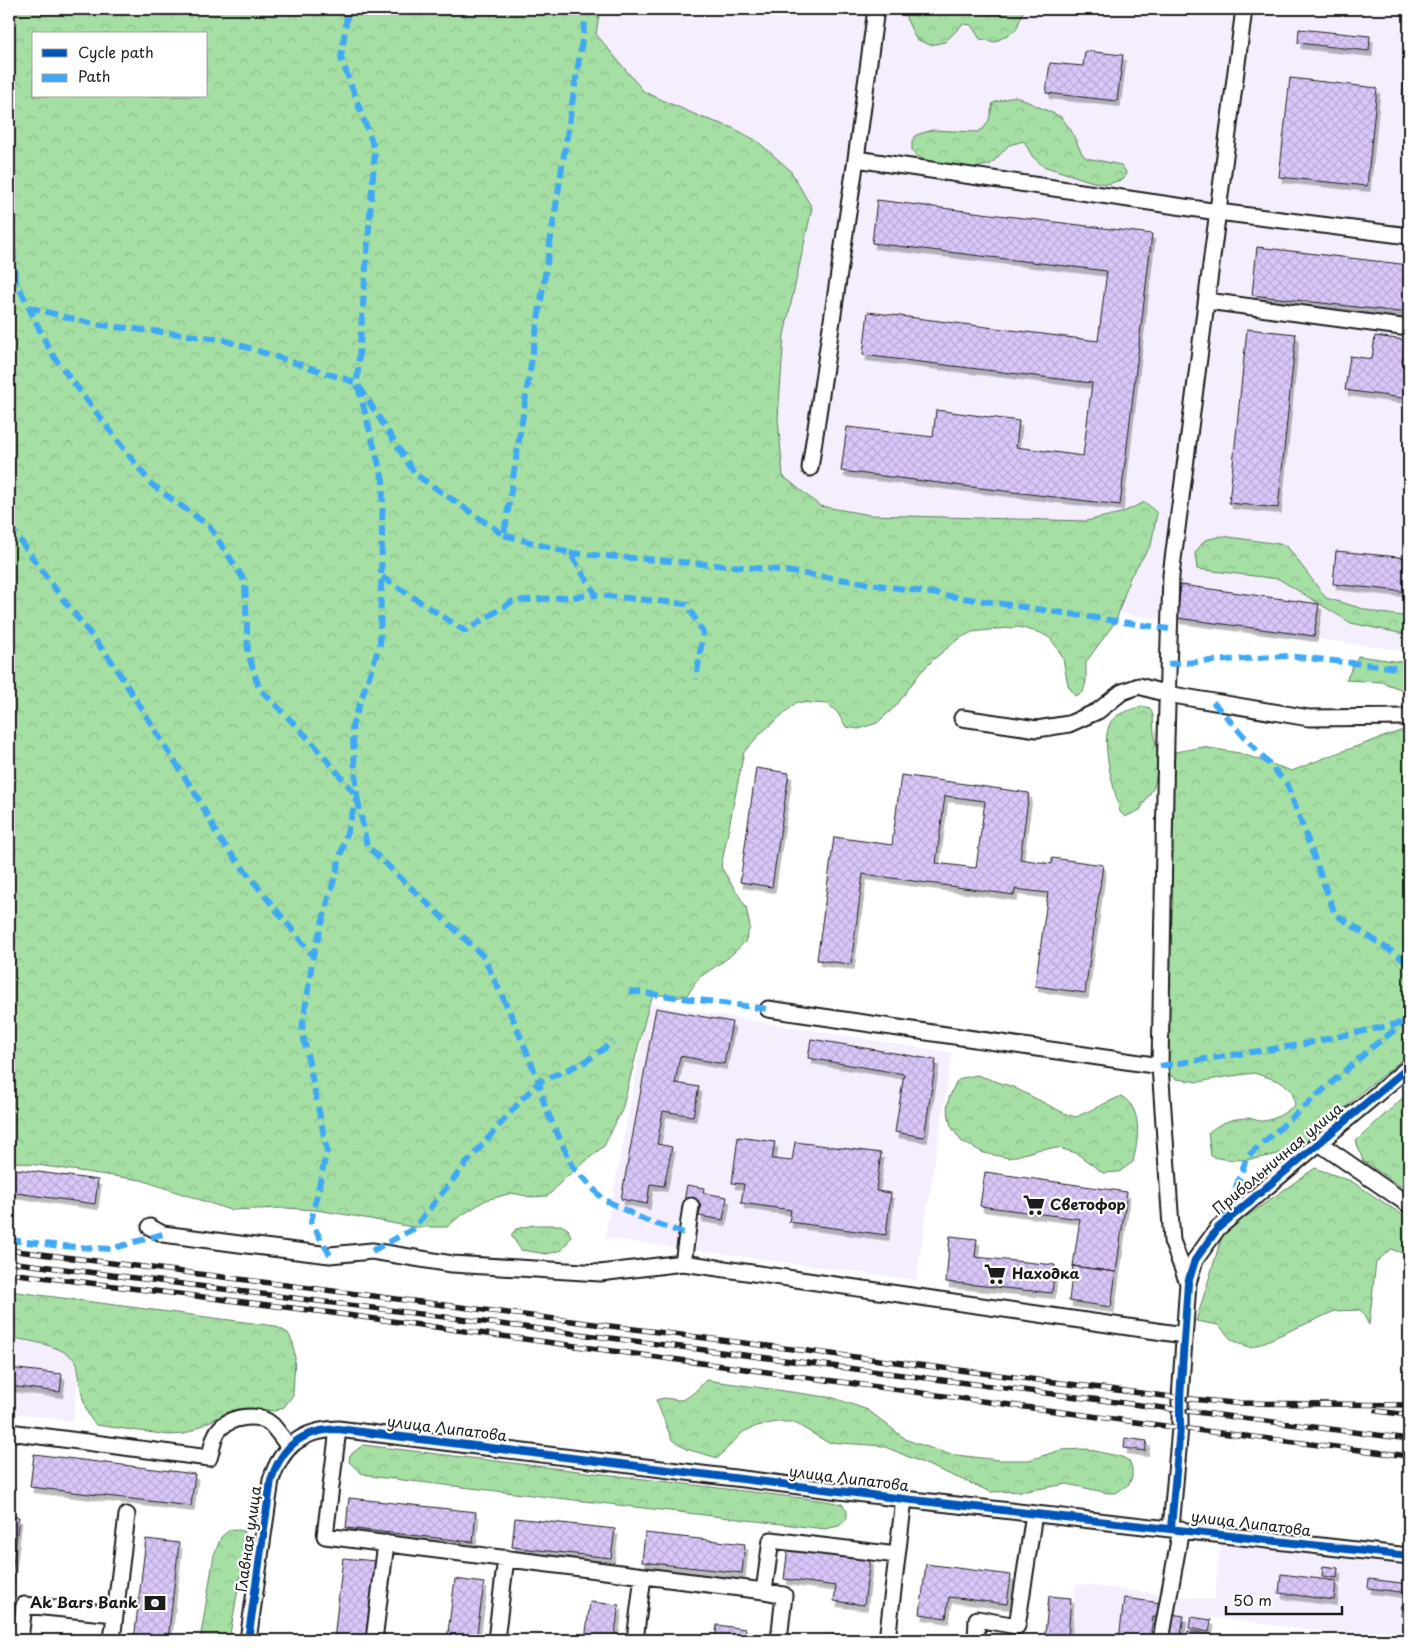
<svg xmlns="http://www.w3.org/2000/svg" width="1418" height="1649" font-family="'Playpen Sans',sans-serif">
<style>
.built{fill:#f4eefd}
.forest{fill:url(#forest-crowns);stroke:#607e60;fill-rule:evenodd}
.building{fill:url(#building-cross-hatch);stroke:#1c1c1c;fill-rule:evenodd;filter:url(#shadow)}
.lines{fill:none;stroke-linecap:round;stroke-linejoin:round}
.minor-casing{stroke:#1c1c1c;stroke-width:19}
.minor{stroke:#fff;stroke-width:15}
.rail-casing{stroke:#1c1c1c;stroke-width:5.5}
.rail{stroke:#fff;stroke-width:4;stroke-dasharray:11;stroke-linecap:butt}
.quiet{stroke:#3fa9f5;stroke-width:6;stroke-dasharray:12 6;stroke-linecap:butt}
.cycleway-casing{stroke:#fff;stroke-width:11}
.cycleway{stroke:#0057b8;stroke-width:8}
.labels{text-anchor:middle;stroke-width:4.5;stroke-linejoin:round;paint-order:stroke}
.street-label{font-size:15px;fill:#1c1c1c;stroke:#fff}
.poi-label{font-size:15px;font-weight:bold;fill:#1c1c1c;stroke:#fff;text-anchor:start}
</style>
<defs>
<pattern id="forest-crowns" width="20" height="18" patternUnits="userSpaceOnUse" patternTransform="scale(1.25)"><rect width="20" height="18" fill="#a5dfa4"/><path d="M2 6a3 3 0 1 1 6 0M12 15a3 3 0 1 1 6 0" fill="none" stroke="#8dbf8d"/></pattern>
<pattern id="building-cross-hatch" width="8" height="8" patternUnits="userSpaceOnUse" patternTransform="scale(1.25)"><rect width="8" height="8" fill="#d9c7f9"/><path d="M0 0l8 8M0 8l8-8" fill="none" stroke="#baaad5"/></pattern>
<filter id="shadow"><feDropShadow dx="3" dy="5.5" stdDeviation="0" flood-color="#0004"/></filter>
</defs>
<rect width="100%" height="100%" fill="#fff"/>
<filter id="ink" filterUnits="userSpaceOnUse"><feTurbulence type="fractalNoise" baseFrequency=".02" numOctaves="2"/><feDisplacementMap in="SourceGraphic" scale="10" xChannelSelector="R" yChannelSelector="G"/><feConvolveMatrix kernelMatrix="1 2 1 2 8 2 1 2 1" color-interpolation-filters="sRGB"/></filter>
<g filter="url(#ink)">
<path class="built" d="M600,9h809v642l-894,-116z
M649,1004l303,49 -36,227 -311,-42z
M9,1321l76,9 -12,91 -64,-8z
M1221,1542l188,25v73h-45v-3l-152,-20 -5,23h-137l6,-56 138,16z"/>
<path class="forest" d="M9,9h591l-4,25 48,58 57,25 32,11 24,13 33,29 22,38 -28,127 -6,83 5,58 37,30 50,9 216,6 35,-8 24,-11 12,11 -6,32 -21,32 -14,44 -30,41v20l-3,10 -8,4 -7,-11 -5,-26 -5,-10 -8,-11 -9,-5 -23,-6 -46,5 -15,8 -23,19 -14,14 -24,33 -19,17 -18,6 -13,-2 -9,-15 -9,-8 -31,-2 -37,32 -16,18 -23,115 25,40 4,20 -5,15 -17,16 -28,19 -13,18 -11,3 -21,-4 -6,10 -27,106 -18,36 -40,33 -16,17 -17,1 -19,-4 -26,7 -27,17 -12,10h-35l-58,-11 -38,-6 -31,-2 -55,2 -89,-30 -132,-19zM34,34h172v62h-172z
M907,9h117l-8,21 -21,12 -15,-3 -9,-14 -8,-1 -18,18 -15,3 -14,-6 -10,-21z
M1015,96l46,21 10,13 10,22 5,6 35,7 5,7 -2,7 -16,5 -15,-2 -50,-16 -11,-10 -8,-15 -15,4 -18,19 -24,6 -33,-7 -18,-7 -4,-6v-9l4,-6 16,-5 45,2 7,-4 5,-8 4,-17z
M1222,536l64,9 40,53 48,14 35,5v18l-58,-12 -72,-44 -82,-10 -2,-16 10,-13z
M1358,656l51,7v29l-28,-10 -35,-2z
M1142,706l8,2 3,7 1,17 5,31 -5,24 -14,23 -15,7 -5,-5c-5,-22 -24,-77 -6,-94 7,-6 19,-9 28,-12z
M1409,728v324c-16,18 -37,30 -55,47 -14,12 -25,30 -41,40 -23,16 -75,27 -102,17l-3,-23c11,-10 24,-15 40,-15 5,0 10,4 15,3 12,-1 23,-9 32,-16l-3,-14 -10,-9 -28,-9 -29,4 -26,5 -23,-3 -10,-6 7,-288 2,-33 28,-5 36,6 53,18 37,-15z
M977,1075l36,12 55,28 8,2 45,-21c23,13 17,45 12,66l-14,10 -16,1 -27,-20 -17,-5 -18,1 -32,9 -25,-5 -23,-12 -10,-15 -4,-18 2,-10 7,-16 6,-4z
M1409,1092v100l-46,-31 -7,-20z
M1315,1168l36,13 58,38v37l-18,-7 -15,13 -7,63 -8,-15 -26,1 -84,37 -19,-8 -14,-15 -22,-4 27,-88z
M533,1225h28l7,4 3,8 -9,13 -15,4 -26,-4 -10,-15 5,-6z
M9,1291l266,35 13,7 5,10 2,15 -2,37 -9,12 -9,4 -29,-3 -17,4 -44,22 -16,1 -73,-10c-15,-14 -15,-42 -19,-62 -11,-17 -48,-23 -68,-25z
M706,1380l128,18 34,12 39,30 41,14 51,6h30l32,-10 25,-1 36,8 7,4 3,7v9l-3,7 -13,9h-8l-41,-9 -41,7 -35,1 -108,-46 -56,-4 -34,-20h-16l-20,4 -14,6 -25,26 -32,-9 -14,-9 -16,-40c11,-4 14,0 24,0 10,-1 19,-13 26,-20z
M363,1445l463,56 16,3 5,7v8l-8,7 -14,3 -449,-52 -15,-4 -12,-11 1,-7z
M231,1529l12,2 4,7 -18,102h-29l14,-85 7,-18z"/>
<path class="building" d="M1299,29l71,7 -1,15 -71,-8z
M1408,42h1v58l-7,-1z
M1085,51l38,4 -6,46 -71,-8 4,-30 33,3z
M1290,78l87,10 -10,98 -88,-9z
M877,200l275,34 -32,271 -279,-34 6,-44 86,10 3,-27 83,11 -3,26 67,9 9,-73 -229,-28 5,-43 230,29 9,-70 -235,-28z
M1257,247l152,18v48l-157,-18z
M1247,329l49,5 -18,174 -49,-5z
M1375,336l30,4 -3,23 7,1v35l-64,-9 5,-34 22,3z
M1336,551l73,7v34l-76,-8z
M1181,585l138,19 -5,32 -137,-18z
M756,768l33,5 -17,114 -32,-5z
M901,775l128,18 -9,66 32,5v-6l51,7 -18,128 -50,-7 13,-93 -33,-4 -1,6 -151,-21 -12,90 -34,-4 17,-123 58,8zM945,796l40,5 -9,67 -40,-5z
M656,1008l76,14 -8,42 -44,-8 -5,27 24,4 -6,29 -30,-5 -6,33 15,3 -8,39 -14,-2 -3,20 -26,-5z
M811,1039l125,21 -12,77 -29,-5 9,-58 -96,-16z
M738,1137l37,5 -3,17 20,2 3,-19 86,11 -5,38 15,2 -5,42 -97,-13 2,-12 -50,-7 3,-19 -12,-1z
M9,1168l89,12 -3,24 -86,-12z
M985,1172l142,20 -11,80 -43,-6 7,-47 -100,-13z
M687,1185l17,3 -1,5 24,4 -4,23 -24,-4 2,-12 -17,-3z
M950,1236l27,3 -2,18 80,8 -3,28 -106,-11z
M1073,1266l43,6 -5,35 -42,-6z
M9,1368l53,6 -2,18 -51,-6z
M1125,1438l22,3 -2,10 -21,-3z
M34,1454l161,20 -4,32 -161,-19z
M349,1498l127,14 -3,30 -127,-14z
M9,1516l10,1 -10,80z
M515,1518l100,11 -4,29 -99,-11z
M645,1533l100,11 -3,29 -100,-11z
M146,1539l33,4 -11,97h-34z
M788,1547l82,11 -6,47 -30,-4 2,-15 -52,-7z
M343,1558l33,3 -9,79h-33z
M926,1564l85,11 -4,29 -58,-7 -3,21 -26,-4z
M1323,1566l15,2 -1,10 -15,-2z
M1281,1574l55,7 -2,19 -55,-7z
M455,1579l29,4 -8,57h-29z
M1369,1579l40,5v9l-41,-5z
M1049,1596l22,2 -3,39 -23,-3z
M1124,1598l37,5 -1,15 -7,-1 -3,23h-31z
M590,1602l29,3 -5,35h-29z
M1402,1605l7,1v11l-8,-1z
M1171,1614l13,2 -4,24h-14z
M1191,1617l20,3 -2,12 -20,-4z
M717,1625l29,4 -1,11h-30z
M1188,1631l15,2 -1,7h-15z
M832,1634l30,4 -1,2h-30z
M1383,1637l26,3h-26z"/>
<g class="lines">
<g class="minor-casing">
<path id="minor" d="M856,159l362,53 191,24
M1207,301l202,27
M810,468l46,-309 20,-150
M962,718l75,11 32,-5 29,-13 24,-19 17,-6 28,8 142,24 99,-1
M768,1009l392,57
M1319,1143l90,62
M150,1227l13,7 84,11 83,10 42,-4 80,13 148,9 83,-10 501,72
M683,1263l8,-57
M1188,1283l-16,-42 -12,-175 6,-327 5,-164 73,-566
M338,1429l-13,107 439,55 20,4 -5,45
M9,1432l200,26c3,-8 4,-20 9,-27 11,-15 40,-19 54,-6 6,7 12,15 17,22
M1171,1528l9,-100v-30l8,-115 7,-23 23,-32 191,-161
M764,1591l7,-51 126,15
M20,1640l4,-35 91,9
M112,1640l15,-125
M248,1640l23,-160c11,-34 31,-50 67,-51l566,70 505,57
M374,1640l12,-97
M496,1640l10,-82
M635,1640l8,-64
M887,1640l17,-141
M976,1640l1,-21 40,7 17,-112
M1161,1640l20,-111"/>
</g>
<use href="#minor" class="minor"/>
<g class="rail-casing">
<path id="rail" d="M9,1250l1171,148 54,5 175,2
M9,1262l1400,177
M9,1273l316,39 855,116 229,28
M1377,1411l32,4"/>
</g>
<use href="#rail" class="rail"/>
<path class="quiet" d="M9,159l6,120
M9,276l6,3 36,74 100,131 58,42 36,55 3,72 11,35 52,53 46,55 10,50 116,110 30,63 26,63 6,25 28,60 30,32 42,21 42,14
M28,307l65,17 128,15 136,44 58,91 89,61 83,-526
M9,525l53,73 48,61 88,139 21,40 94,118
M504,535l66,18 26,42 91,9 16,29 -7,46
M570,553l209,17 390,59
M382,577l83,54 48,-30 83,-6
M1168,664l120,-8 121,13
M1213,702l74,82 48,130 74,49
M1408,717l1,-1
M629,991l139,18
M1160,1066l139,-21 102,-22
M1223,1222l24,-65 124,-109 38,-29
M9,1240l53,6 49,3 52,-15
M372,1251l41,-22 51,-63 58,-67 17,-17 46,-20 28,-20
M330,1255l-19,-33 16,-72 -25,-120 11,-74 44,-160 -5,-70 28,-82 3,-164 -26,-97 18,-233 -34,-92 7,-49"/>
<g class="cycleway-casing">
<path id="cycleway" d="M1171,1528l9,-100v-30l8,-115 7,-23 23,-32 191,-161
M248,1640l23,-160c11,-34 31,-50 67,-51l566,70 505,57"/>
</g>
<use href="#cycleway" class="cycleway"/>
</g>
</g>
<defs>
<g id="supermarket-bare" transform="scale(1.725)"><path d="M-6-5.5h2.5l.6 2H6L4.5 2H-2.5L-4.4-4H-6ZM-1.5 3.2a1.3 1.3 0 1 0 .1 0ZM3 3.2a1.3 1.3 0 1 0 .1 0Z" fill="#1c1c1c" stroke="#fff" stroke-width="2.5" paint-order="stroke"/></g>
<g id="bank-bare" transform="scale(1.725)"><path d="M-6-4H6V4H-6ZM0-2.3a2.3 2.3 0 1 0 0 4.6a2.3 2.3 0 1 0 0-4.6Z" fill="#1c1c1c" stroke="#fff" stroke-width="2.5" paint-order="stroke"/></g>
</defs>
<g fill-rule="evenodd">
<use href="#supermarket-bare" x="1034" y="1205"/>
<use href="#supermarket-bare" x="995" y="1274"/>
<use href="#bank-bare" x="155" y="1603"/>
</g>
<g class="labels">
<g class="street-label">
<text transform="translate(1278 1159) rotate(-40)" y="5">Прибольничная улица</text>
<text transform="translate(447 1429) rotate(7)" y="5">улица Липатова</text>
<text transform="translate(849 1479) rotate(7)" y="5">улица Липатова</text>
<text transform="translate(1251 1524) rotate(7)" y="5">улица Липатова</text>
<text transform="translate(249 1539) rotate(-82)" y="5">Главная улица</text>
</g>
<g class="poi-label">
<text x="1050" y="1210">Светофор</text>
<text x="1012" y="1279">Находка</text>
<text x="138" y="1608" text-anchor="end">Ak Bars Bank</text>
</g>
</g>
<rect width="1418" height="1649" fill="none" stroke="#fff" stroke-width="30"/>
<rect x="15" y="15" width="1388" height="1619" fill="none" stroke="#1c1c1c" stroke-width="2" filter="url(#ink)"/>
<rect x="32" y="32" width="175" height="65" fill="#ffffff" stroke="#a4a4a4"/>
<rect x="42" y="49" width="25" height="8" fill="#0057b8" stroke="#a4a4a4"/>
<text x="78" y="58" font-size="15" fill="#1c1c1c">Cycle path</text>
<rect x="42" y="74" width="25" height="8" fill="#3fa9f5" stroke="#a4a4a4"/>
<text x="78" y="82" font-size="15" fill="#1c1c1c">Path</text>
<path d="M1226 1606v8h116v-8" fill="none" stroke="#1c1c1c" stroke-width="2.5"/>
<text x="1233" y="1606" font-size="15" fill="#1c1c1c" stroke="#ffffff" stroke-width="4" paint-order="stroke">50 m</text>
</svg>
